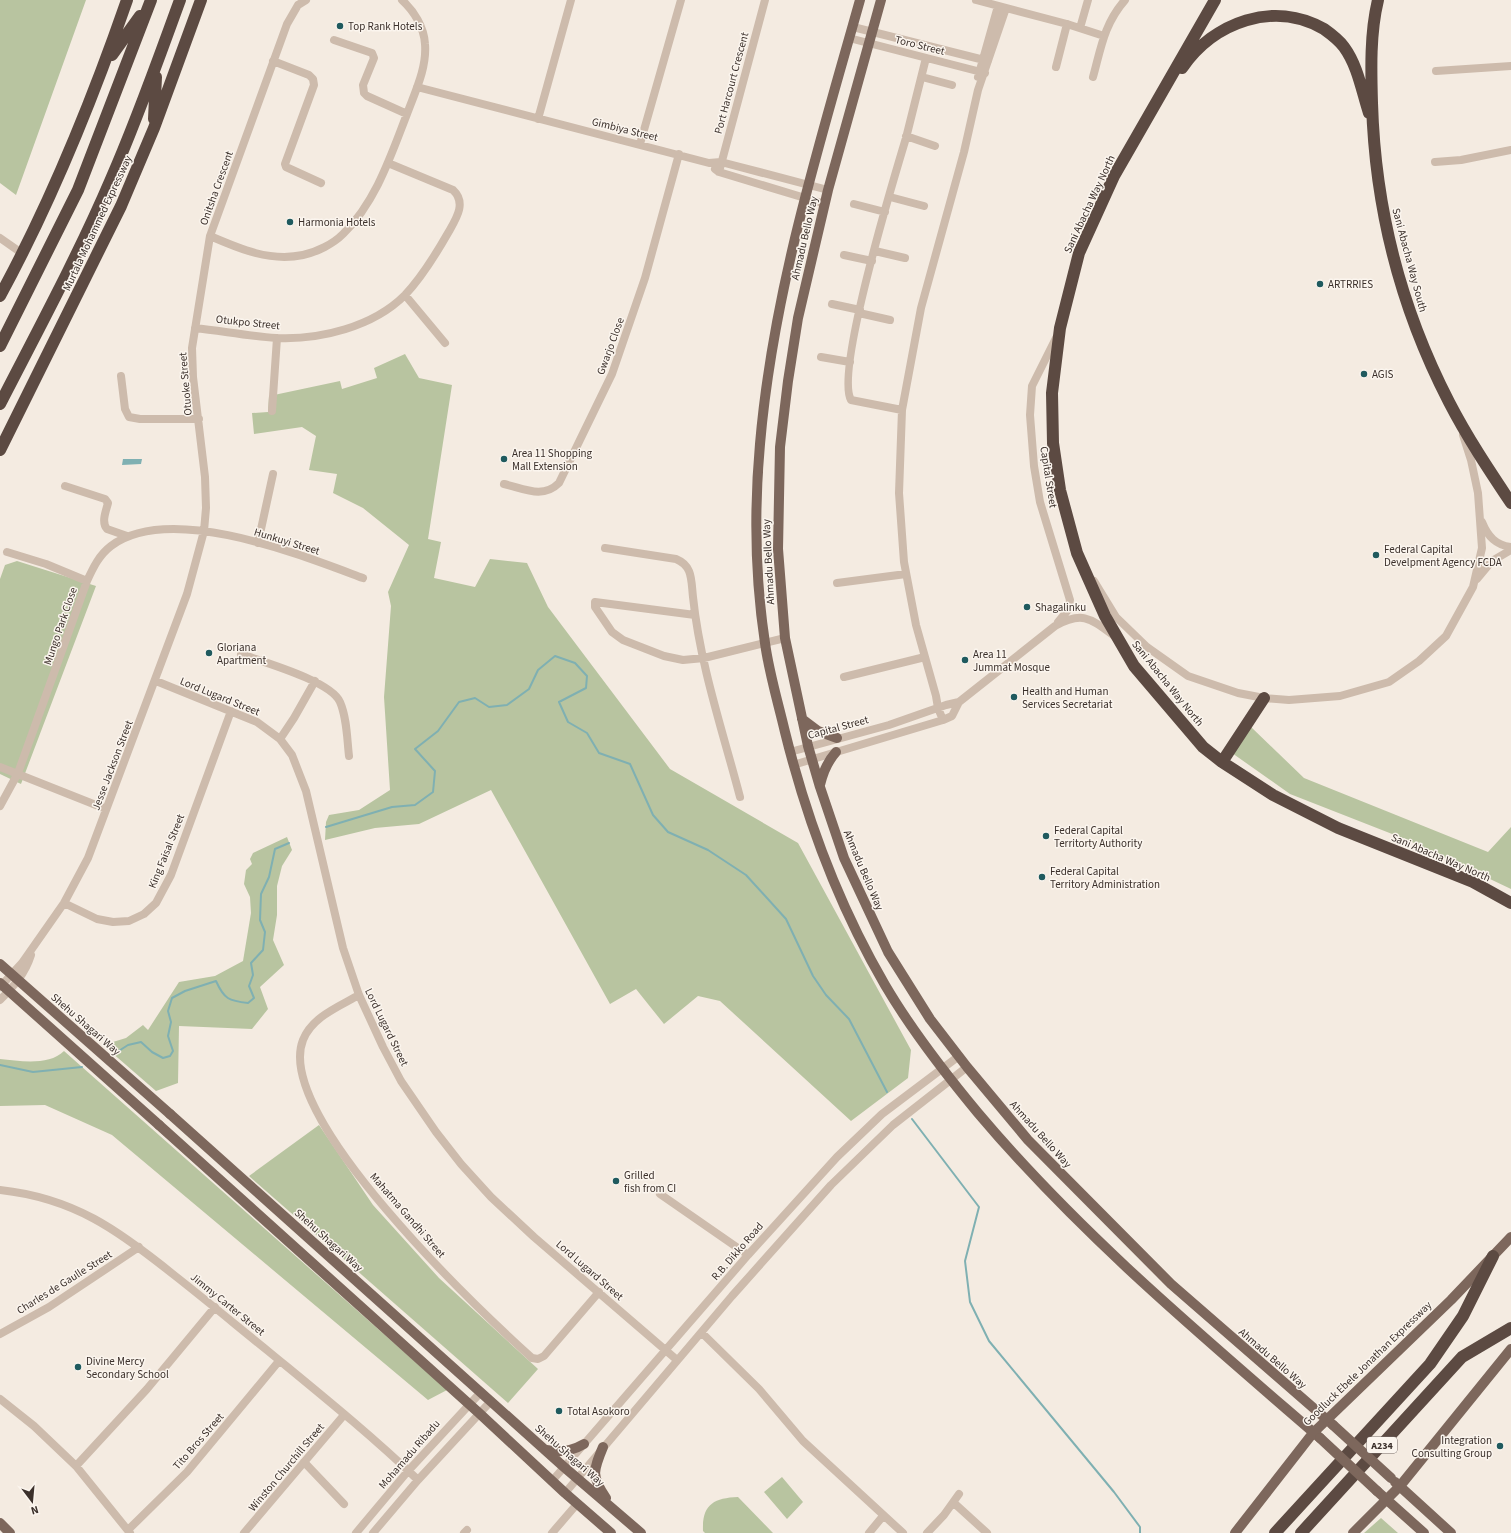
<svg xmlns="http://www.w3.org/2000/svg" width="1511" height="1533" font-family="'Source Sans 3',sans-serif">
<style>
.green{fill:#b8c4a0}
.water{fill:#7fb0b2}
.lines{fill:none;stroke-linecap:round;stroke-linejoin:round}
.stream{stroke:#7fb0b2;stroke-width:2}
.minor{stroke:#cdbbac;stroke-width:8}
.major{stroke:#7d675c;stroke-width:10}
.highway{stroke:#5c4a42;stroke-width:12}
.major-bridge{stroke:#7d675c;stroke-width:10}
.poi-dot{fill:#1f5a5e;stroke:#fbf5ee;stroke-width:1.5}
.labels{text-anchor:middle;stroke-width:3;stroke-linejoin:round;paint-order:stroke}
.shield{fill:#fbf5ee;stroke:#756b66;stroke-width:1}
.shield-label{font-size:10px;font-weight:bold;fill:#3b302b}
.poi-label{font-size:11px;fill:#3b302b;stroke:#fbf5ee;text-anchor:start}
.street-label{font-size:11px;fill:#3b302b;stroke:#fbf5ee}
</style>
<rect width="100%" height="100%" fill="#f4ebe1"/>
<path class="green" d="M0,0h86l-70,195 -16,-12z
M405,354l14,24 33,7 -24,154 13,3 -7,36 41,9 15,-28 37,4 21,44 122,162 128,74 113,207 -3,28 -57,43 -131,-120 -22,-5 -34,28 -28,-35 -26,15 -119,-214 -72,34 -44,4 -50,12 1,-18 3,-7 30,-5 31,-20 -6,-93 7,-91 -3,-14 21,-47 -46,-37 -30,-15 4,-19 -28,-4 7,-34 -14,-9 -48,7 -2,-21 16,-1 1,-16 5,-1 66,-14 2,8 35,-11 -3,-10z
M17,561l79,25 -75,198 -21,-10v-195l5,-14z
M1251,727l53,51 184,74 23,-25v62l-101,-48 -120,-47 -58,-41z
M287,837l5,13 -10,16 -5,20v29l-4,25 11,25 -24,22 8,22 -16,20 -73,-3 -1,57 -22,8 -53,-46 23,-7 17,-13 5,5 31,-48 36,-6 28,-15 8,-48 -1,-16 -6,-13 2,-14 6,-6 -2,-5 3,-6z
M64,1051l383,339 -19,10 -316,-265 -67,-30 -45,1v-47c20,2 49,7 64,-8z
M319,1125l54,80 66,73 99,91 -30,34 -259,-227z
M782,1477l21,25 -16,17 -23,-27z
M738,1497l35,36h-68l-2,-2c-1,-26 10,-33 35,-34z
M1381,1518l17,15h-34z"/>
<path class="water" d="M123,459h19l-1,5 -19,1z"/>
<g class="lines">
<path class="stream" d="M326,827l66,-20 23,-2 18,-13 2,-21 -20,-22 23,-18 21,-29 16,-4 14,9 18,-2 22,-16 9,-19 17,-14 20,7 12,13 -1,12 -27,14 9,20 19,11 12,20 31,11 23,51 15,17 40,18 38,25 40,44 27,57 13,19 23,24 38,73
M114,1054l14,-9 13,-3 11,10 11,6 7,-2 3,-5 -5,-15 3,-14 -3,-11 4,-13 13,-7 31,-10c8,18 13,20 32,22l6,-5 -5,-12 4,-11 -2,-12 12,-13 2,-18 -5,-12 1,-26 8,-17 6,-28 14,-6
M0,1065l33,7 49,-5
M912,1119l67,88 -14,54 5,41 19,39 125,151 26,35v6"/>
<path class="minor" d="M306,0l-8,5 -11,19 -77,212c30,13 60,26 93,19 14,-3 30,-11 40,-21 33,-32 48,-79 64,-120 8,-22 20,-46 18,-70 -1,-17 -11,-33 -23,-44
M976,0l91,24 37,12
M853,27l135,34
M1080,28l8,-28
M849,38l136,35
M334,40l38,13 2,5 -11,27 1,8 3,3 40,18
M273,61l36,14 4,4 1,6 -29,79 1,3 35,16
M1056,67l11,-43
M1436,71l75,-5
M922,77l30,8
M978,77l20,-71
M1093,77c8,-29 11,-53 32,-77
M417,87l292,76 12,-1 107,28
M538,119l33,-119
M906,136l29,10
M640,144l41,-144
M1435,162l26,-2 50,-10
M715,169l4,3 106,32
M719,172l46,-172
M890,197l34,9
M854,204l31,8
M0,238l23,16
M875,251l30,7
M844,255l28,6
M405,295l40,48
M832,304l28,6
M859,313l31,7
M195,328c27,3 54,8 81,10 44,2 97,-11 129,-43 17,-18 31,-41 43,-62 8,-14 19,-30 5,-43l-65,-27
M1056,338l-24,48 -2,29 4,51 6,36 30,98 -2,10 -10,12
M821,357l29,5
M121,376l4,33 4,8 11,2h59
M902,410l-51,-10c-16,-28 43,-222 55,-262 7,-27 13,-53 20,-80
M272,411l5,-73
M504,484c21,5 39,15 55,-1l53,-109 33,-96 34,-124
M65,486l40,13 3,4c-2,8 -7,19 -1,26l20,7
M1482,522c6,15 14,23 29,25
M258,543l15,-69
M605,548l71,11c17,7 15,21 17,38 7,68 30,135 47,200
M7,552l39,12 41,17
M1477,579l15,-18 19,-11
M1094,581l22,36 31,30 41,29 50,17 26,5 25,2 51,-4 49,-14 30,-21 27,-25 27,-49 9,-39 -4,-55 -7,-33 -8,-25
M837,583l69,-9
M695,615l-100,-13v5l17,25 11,8 41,16 19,4 21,-2 81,-20
M241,654c22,8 90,27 99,48 7,16 7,37 9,54
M844,677l81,-20
M156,681l101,41 23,17 12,16 14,36 37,157 16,47 24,52 18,34 35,51 25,32 30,33 43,40 143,123
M943,720l-5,-12 -2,-12 -20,-71 -12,-63 -5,-69 3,-83 19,-102 43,-156 14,-62 28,-82
M280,739l14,-21 21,-37
M790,752l99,-27 57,-20 13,-3 96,-76c27,-15 35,-8 58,9
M793,765l150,-45 9,-4 7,-14
M0,767l106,42
M0,806l18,-33 69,-192c6,-13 12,-26 24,-35 59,-44 190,9 252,32
M64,903l33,16 16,3 16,-1 15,-7 12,-11 15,-28 60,-164
M0,987l22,-24 42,-60 24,-45 99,-264 17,-63 2,-23 -1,-31 -12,-100 -1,-29 18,-112
M359,995c-21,12 -47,22 -56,45 -30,76 175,269 229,318l6,1 6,-3 55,-64
M0,1000c14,-14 25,-26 31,-45
M0,1190c74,8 118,40 174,85 32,25 63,51 94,76 51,42 102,83 150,129
M660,1194l88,61
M702,1333l57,56 44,52 100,92
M0,1334l49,-27 90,-60
M0,1399l34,27 42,40 54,67
M304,1462l40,42
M76,1466l71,-77 68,-82
M552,1481l196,-226 89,-98 45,-43 77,-58
M565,1493l167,-197 99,-111 62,-60 74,-58
M954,1503l33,30
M128,1530l59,-58 92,-111
M244,1533l100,-118
M356,1533l52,-62 73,-79
M373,1533l45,-53 73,-79
M464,1533l3,-3
M552,1533l25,-29
M869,1533l14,-17
M927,1533l17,-18 15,-21"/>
<path class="major" d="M860,0c-41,146 -87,292 -100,444 -6,67 -5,133 5,199 4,30 13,59 20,89 22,89 54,174 100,253 27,46 59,87 93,128 102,121 223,222 342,325
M881,0l-53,190 -30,128 -10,63 -8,66 -2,102 7,89 23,108 12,41 24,71 44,94 42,67 37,48 61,73 143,144 162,141
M802,719l16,12 19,7
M820,785c3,-13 7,-23 16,-33
M170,1114l394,353 77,66
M159,1125l320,288 86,80 46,40
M603,1447c-10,24 -12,29 3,51
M546,1450c14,3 26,1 38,-6
M1395,1482l56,51
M1377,1491l47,42
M0,1523l10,10
M1235,1533l78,-100 138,-133 60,-63
M1353,1533l47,-47 111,-137"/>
<path class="highway" d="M1215,0l-101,176 -35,77 -19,75 -8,65 1,50 7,47 17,63 28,63 29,50 69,81 19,15 51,33 65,33 135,54 38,21
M1378,0c-8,33 -7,69 -6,103 3,104 29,206 77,299 18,35 40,68 62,101
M112,55l28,-39
M1182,68c32,-46 92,-68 142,-39 7,5 15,11 20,18 14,19 18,45 25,66
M154,119l2,-42
M0,296c51,-94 92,-195 127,-296
M0,346l78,-156 73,-190
M0,404c38,-74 78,-148 111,-225 26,-59 47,-119 69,-179
M0,450l121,-244 33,-78 47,-128
M1222,762l42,-64
M1275,1533l155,-169 33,-48 30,-60
M1301,1533l161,-176 49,-29"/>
<path class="major-bridge" d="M0,964l170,150
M0,983l159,142
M1333,1425l58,53
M1320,1438l57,53"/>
</g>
<g class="poi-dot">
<circle cx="340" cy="26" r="4"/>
<circle cx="290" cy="222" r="4"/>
<circle cx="1320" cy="284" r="4"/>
<circle cx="1364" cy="374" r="4"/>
<circle cx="504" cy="459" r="4"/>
<circle cx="1376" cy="555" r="4"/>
<circle cx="1027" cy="607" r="4"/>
<circle cx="209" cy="653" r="4"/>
<circle cx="965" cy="660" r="4"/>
<circle cx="1014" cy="697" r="4"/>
<circle cx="1046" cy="836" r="4"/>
<circle cx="1042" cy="877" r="4"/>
<circle cx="616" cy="1181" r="4"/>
<circle cx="78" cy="1367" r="4"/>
<circle cx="559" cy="1411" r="4"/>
<circle cx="1500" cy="1446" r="4"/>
</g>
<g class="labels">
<rect class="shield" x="1367" y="1437" width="30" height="16" rx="3"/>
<g class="shield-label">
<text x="1382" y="1449">A234</text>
</g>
<g class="poi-label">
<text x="348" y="30">Top Rank Hotels</text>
<text x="298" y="226">Harmonia Hotels</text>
<text x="1328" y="288">ARTRRIES</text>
<text x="1372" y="378">AGIS</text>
<text x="512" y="457">Area 11 Shopping<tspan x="512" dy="13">Mall Extension</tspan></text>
<text x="1384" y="553">Federal Capital<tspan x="1384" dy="13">Develpment Agency FCDA</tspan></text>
<text x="1035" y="611">Shagalinku</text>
<text x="217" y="651">Gloriana<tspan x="217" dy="13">Apartment</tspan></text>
<text x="973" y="658">Area 11<tspan x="973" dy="13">Jummat Mosque</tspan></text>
<text x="1022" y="695">Health and Human<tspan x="1022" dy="13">Services Secretariat</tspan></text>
<text x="1054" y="834">Federal Capital<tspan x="1054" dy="13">Territorty Authority</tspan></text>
<text x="1050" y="875">Federal Capital<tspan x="1050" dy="13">Territory Administration</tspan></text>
<text x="624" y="1179">Grilled<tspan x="624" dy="13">fish from CI</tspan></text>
<text x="86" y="1365">Divine Mercy<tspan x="86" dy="13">Secondary School</tspan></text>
<text x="567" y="1415">Total Asokoro</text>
<text x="1492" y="1444" text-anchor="end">Integration<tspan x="1492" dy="13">Consulting Group</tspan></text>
</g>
<g class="street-label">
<text transform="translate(920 45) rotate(14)" y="4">Toro Street</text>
<text transform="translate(731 83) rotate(-75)" y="4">Port Harcourt Crescent</text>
<text transform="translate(625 129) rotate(14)" y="4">Gimbiya Street</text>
<text transform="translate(216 188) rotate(-70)" y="4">Onitsha Crescent</text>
<text transform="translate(1089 204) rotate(-65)" y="4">Sani Abacha Way North</text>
<text transform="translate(97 223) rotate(-65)" y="4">Murtala Mohammed Expressway</text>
<text transform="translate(804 238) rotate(-77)" y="4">Ahmadu Bello Way</text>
<text transform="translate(1410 260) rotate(75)" y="4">Sani Abacha Way South</text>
<text transform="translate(248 322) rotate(6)" y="4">Otukpo Street</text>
<text transform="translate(610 346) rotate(-70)" y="4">Gwarjo Close</text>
<text transform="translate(185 384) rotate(-95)" y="4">Otuoke Street</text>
<text transform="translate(1049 477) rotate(81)" y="4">Capital Street</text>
<text transform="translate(287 541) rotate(17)" y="4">Hunkuyi Street</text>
<text transform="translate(768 562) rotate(-93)" y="4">Ahmadu Bello Way</text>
<text transform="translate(60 626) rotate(-71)" y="4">Mungo Park Close</text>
<text transform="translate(1168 683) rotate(51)" y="4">Sani Abacha Way North</text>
<text transform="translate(220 696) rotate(22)" y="4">Lord Lugard Street</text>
<text transform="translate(838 727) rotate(-15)" y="4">Capital Street</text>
<text transform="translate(112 765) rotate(-69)" y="4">Jesse Jackson Street</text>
<text transform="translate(166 851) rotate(-68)" y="4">King Faisal Street</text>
<text transform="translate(1441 857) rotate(23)" y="4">Sani Abacha Way North</text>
<text transform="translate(864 870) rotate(67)" y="4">Ahmadu Bello Way</text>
<text transform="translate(86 1024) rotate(41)" y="4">Shehu Shagari Way</text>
<text transform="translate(387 1027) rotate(64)" y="4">Lord Lugard Street</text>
<text transform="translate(1041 1134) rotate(48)" y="4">Ahmadu Bello Way</text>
<text transform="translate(408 1215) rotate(49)" y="4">Mahatma Gandhi Street</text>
<text transform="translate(329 1240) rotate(42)" y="4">Shehu Shagari Way</text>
<text transform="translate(737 1251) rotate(-49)" y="4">R.B. Dikko Road</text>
<text transform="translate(590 1270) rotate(41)" y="4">Lord Lugard Street</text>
<text transform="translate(64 1282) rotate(-32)" y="4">Charles de Gaulle Street</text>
<text transform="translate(228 1304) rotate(39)" y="4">Jimmy Carter Street</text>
<text transform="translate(1273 1358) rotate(41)" y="4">Ahmadu Bello Way</text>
<text transform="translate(1367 1363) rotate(-44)" y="4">Goodluck Ebele Jonathan Expressway</text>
<text transform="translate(198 1441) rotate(-49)" y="4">Tito Bros Street</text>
<text transform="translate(409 1454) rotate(-49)" y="4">Mohamadu Ribadu</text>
<text transform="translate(570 1455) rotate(41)" y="4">Shehu Shagari Way</text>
<text transform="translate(286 1467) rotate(-50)" y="4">Winston Churchill Street</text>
</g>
</g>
<g transform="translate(32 1501) rotate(164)" stroke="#fbf5ee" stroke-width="3" paint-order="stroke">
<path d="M0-3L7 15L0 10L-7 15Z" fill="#3b302b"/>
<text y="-6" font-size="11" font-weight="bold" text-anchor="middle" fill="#3b302b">N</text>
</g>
</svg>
